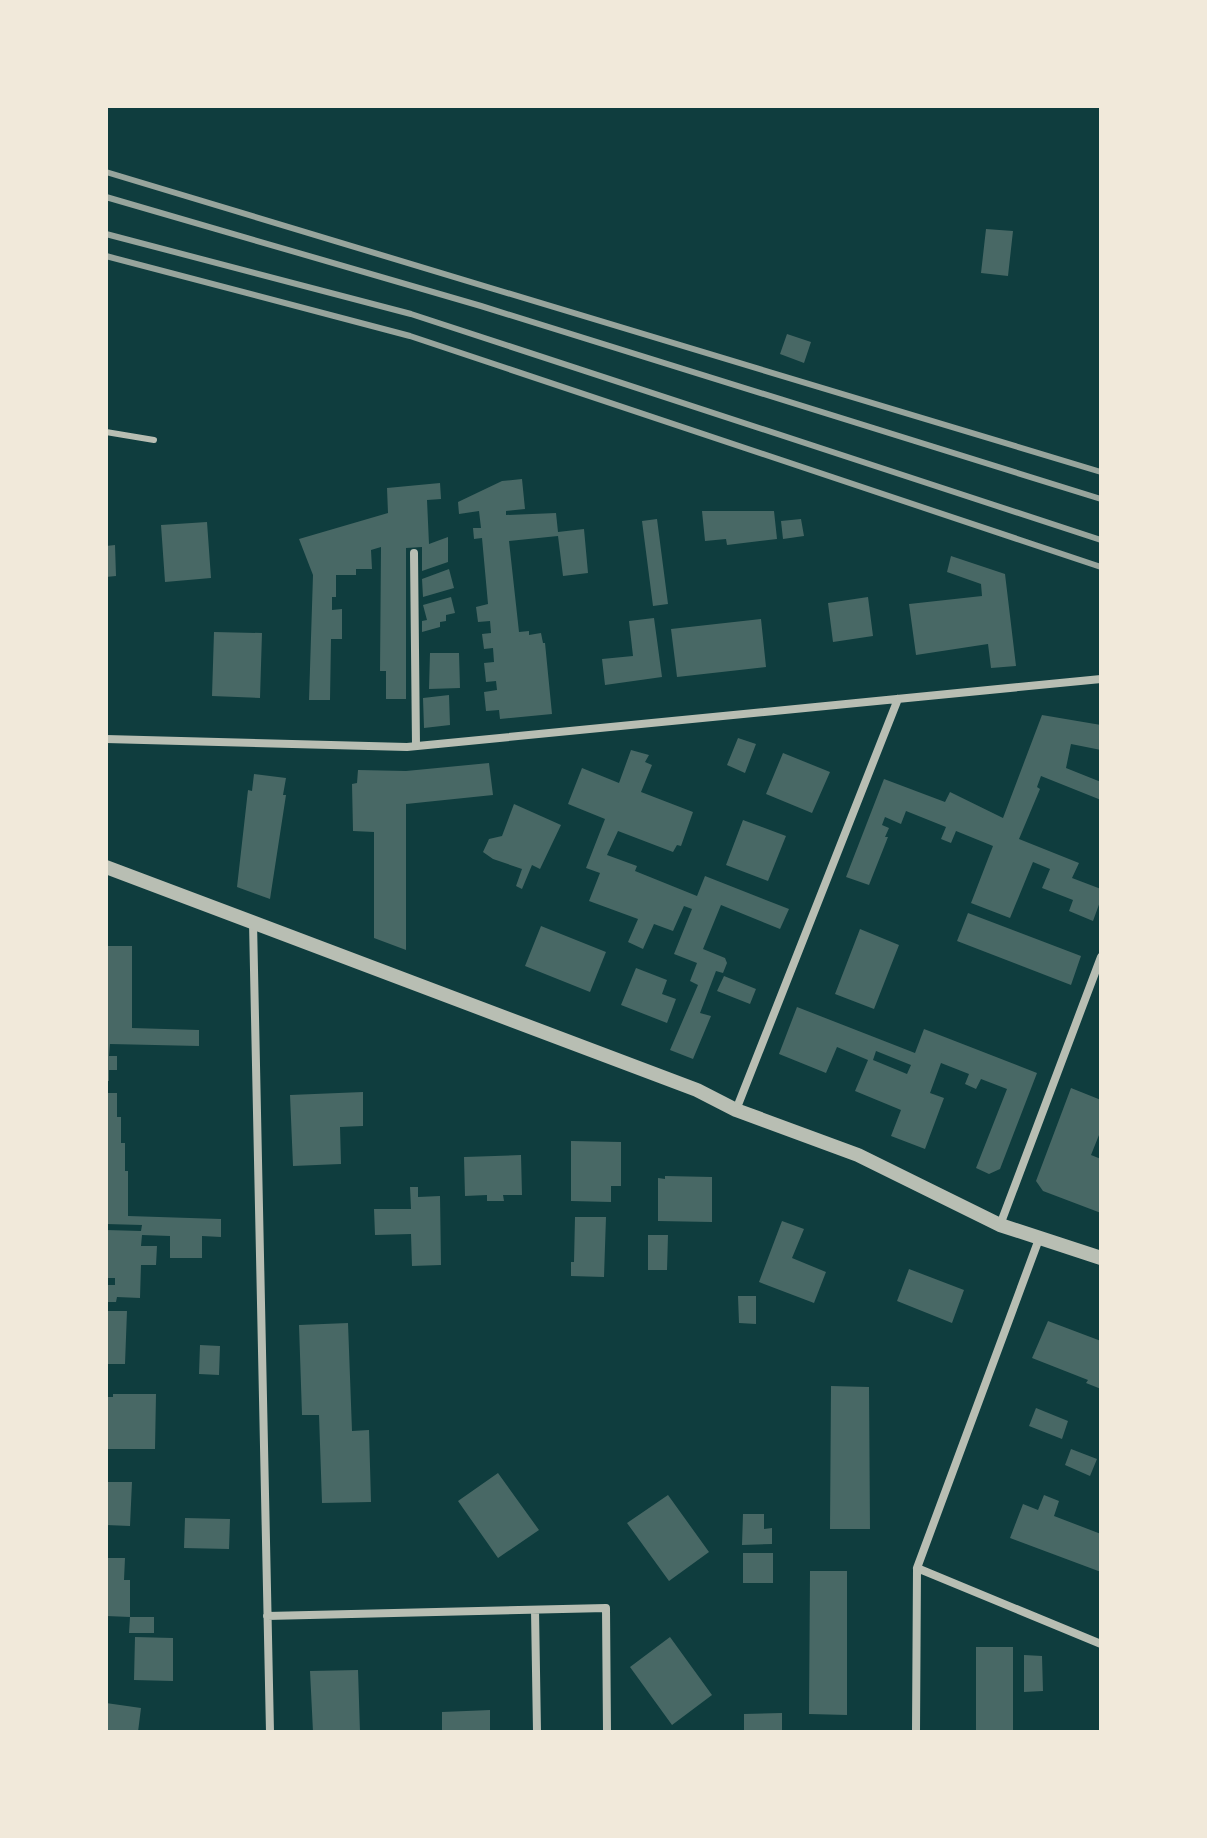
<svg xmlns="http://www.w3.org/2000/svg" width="1207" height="1838" font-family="'DejaVu Sans',sans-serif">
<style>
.building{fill:#486865;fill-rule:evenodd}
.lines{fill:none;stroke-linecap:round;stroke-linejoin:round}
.service{stroke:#b8beb3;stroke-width:6}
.minor{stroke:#b8beb3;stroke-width:8}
.tertiary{stroke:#b8beb3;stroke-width:14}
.rail{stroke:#97a49c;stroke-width:6}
</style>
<rect width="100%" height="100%" fill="#0f3d3e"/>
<path class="building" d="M986,229l27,2 -5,45 -27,-3z
M787,334l24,8 -7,21 -24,-9z
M522,479l3,30 -19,2v4l50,-2 2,19 26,-3 4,44 -25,3 -5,-40 -49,5 10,91 10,-1v4l12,-2 2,10h2l7,71 -52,5 -1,-9 -13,1 -2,-19 13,-2 -1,-9 -10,1 -2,-19 10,-1 -1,-14 -9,1 -2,-15 9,-1 -1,-12 -12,1 -2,-15 12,-3 -6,-66 -8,1 -1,-11h8l-2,-17 -20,3 -1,-12 44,-21z
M440,483l1,16 -14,1 2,44 19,-7v25l-26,9v-24l-16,1v151h-20v-28h-6l1,-124 -10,3 1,19h-16v6h-20v22h-4v13l10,-1v30h-11l-1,61h-21l4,-125 -14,-36 89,-26 -1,-25z
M702,511h72l3,28 -50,6 -1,-6 -21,2z
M657,519l11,85 -15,2 -11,-85z
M801,519l3,17 -21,3 -2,-18z
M207,522l4,56 -46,4 -4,-57z
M115,545l1,31 -10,1v-31z
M951,556l54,18 11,92 -25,2 -3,-24 -72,11 -7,-51 73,-8 -1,-12 -34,-12z
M449,569l5,19 -31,9 -1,-18z
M451,597l4,16 -9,2v6l-6,1v5l-18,5v-11l5,-1 -4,-15z
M868,597l5,39 -40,6 -5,-39z
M654,618l8,59 -57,8 -3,-26 31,-3 -4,-35z
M761,619l5,48 -89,10 -6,-48z
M214,632l48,1 -2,65 -48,-2z
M430,653h29l1,35 -31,1z
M449,695l1,30 -26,3 -1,-30z
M1042,715l59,10v25l-30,-6 -5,24 35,14v18l-60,-24 -4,11 3,2 -21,50 60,24 -7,15 29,11v10l-8,22 -24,-10 4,-11 -31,-12 8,-19 -17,-7 -23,56 -39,-15 22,-57 -37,-15 -5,12 -10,-4 5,-12 -40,-16 -5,13 -16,-7 -3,8 7,3 -4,9h3l-19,48 -23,-8 38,-98 61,23 5,-10 53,26z
M738,738l18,6 -11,29 -18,-8z
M631,750l18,5 -4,7 7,3 -11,27 52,20 -12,34 -4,-1 -4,7 -55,-21 -11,24 30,11 -2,5 62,25 8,-20 84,33 -9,20 -59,-24 -18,44 22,9 2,5 -4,10 -7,-2 -16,42 11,3 -18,43 -23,-9 28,-65 -8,-4 7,-18 -23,-9 18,-45 -8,-3 -11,25 -19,-7 -11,25 -15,-7 10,-23 -49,-18 11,-28 -14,-5 19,-49 -37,-15 14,-36 37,15z
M783,753l47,19 -18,41 -46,-19z
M489,763l4,32 -87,9v146l-32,-12v-106l-21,-1 -1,-47 5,-1 1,-13 48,1z
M254,774l32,4 -3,17h3l-16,104 -33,-12 11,-97 4,1z
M514,804l47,21 -21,44 -8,-4 -10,24 -6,-3 6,-17 -29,-10 -10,-7 6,-13 13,-3z
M743,820l43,16 -18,45 -42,-16z
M968,913l113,43 -10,29 -114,-44z
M541,926l65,26 -16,40 -65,-26z
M860,929l39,16 -25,64 -39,-15z
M106,946h26v82l67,2v16l-89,-2 -1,12h8v14h-8v11h-3z
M636,968l31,12 -5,14 14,5 -9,24 -46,-18z
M724,976l32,13 -6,15 -33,-13z
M797,1007l118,46 9,-24 113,44 -37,96 -11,5 -13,-6 31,-79 -26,-10 -5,10 -11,-5 4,-10 -28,-11 -11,30 14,5 -19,51 -34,-13 10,-26 -46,-19 13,-31 -31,-13 -11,26 -47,-19zM876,1051l35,14 -4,9 -34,-14z
M1071,1088l30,12v30l-10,25 10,4v54l-58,-22 -7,-10z
M363,1092v34l-23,1 1,37 -48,2 -3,-71z
M106,1093h11v24h4v26h4v28h3v45l93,3v18l-19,-1v22h-32v-22l-28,-1 -1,11h16l-1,19h-15l-1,33 -23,-1 -1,5h-10v-17h9v-7h-9v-48l35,1 1,-6 -36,-1z
M571,1141l50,1v44h-10v16l-40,-1z
M521,1155l1,40h-19l1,6h-17v-6l-22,1 -1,-39z
M665,1176l47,1v45l-54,-1v-43l7,1z
M410,1187h8v10l22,-1 1,69 -29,1 -1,-32 -36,1 -1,-26h37z
M575,1217h31l-2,60 -33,-1v-14h3z
M782,1221l22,8 -12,29 34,14 -12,31 -55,-21z
M648,1235h20l-1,35h-19z
M909,1269l55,21 -12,33 -55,-22z
M738,1296h18v28l-17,-1z
M106,1311h21l-2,53h-19z
M1048,1321l53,20v48l-15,-6 2,-3 -56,-22z
M348,1323l4,108 17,-1 2,72 -49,1 -3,-88h-17l-3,-90z
M200,1345l20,1 -1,29 -20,-1z
M831,1386l38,1 1,142h-40z
M113,1394h43l-1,55h-49v-52h7z
M1036,1408l32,13 -6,18 -33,-13z
M1071,1449l26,10 -7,17 -25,-11z
M498,1473l41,57 -41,28 -40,-57z
M106,1482h26l-2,44 -24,-1z
M668,1495l41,57 -40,29 -42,-58z
M1044,1495l15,6 -5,15 47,18v38l-91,-34 13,-34 15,6z
M743,1514h21v15l8,-1v16l-30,1z
M185,1518l45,1 -1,30 -45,-1z
M743,1553h30v30h-30z
M106,1558h19l-1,22h6v37l-24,-1z
M810,1571h37v144l-38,-1z
M130,1617h24v16h-25z
M135,1637l38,1v43l-39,-1z
M670,1637l42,58 -40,30 -42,-58z
M976,1647h37v85h-37z
M1024,1655l18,1 1,35 -19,1z
M358,1670l2,62h-47l-3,-61z
M106,1703l35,5 -3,24h-32z
M490,1710v22h-48v-20z
M782,1713v19h-38v-18z"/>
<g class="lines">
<path class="service" d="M106,432l48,8"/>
<path class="minor" d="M414,553l2,193
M106,739l301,8 694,-68
M253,922l17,810
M736,1110l162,-411
M1000,1225l101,-268
M917,1568l184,76
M535,1610l2,122
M267,1616l339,-8 1,124
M916,1732l1,-164 122,-329"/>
<path class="tertiary" d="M106,867l591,223 39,20 122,45 142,70 101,33"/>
<path class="rail" d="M106,172l995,300
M106,197l375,109 620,193
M106,234l305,80 690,226
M106,256l304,80 691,231"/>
</g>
<rect width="1207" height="1838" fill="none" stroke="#f1e9da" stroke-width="216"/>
</svg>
